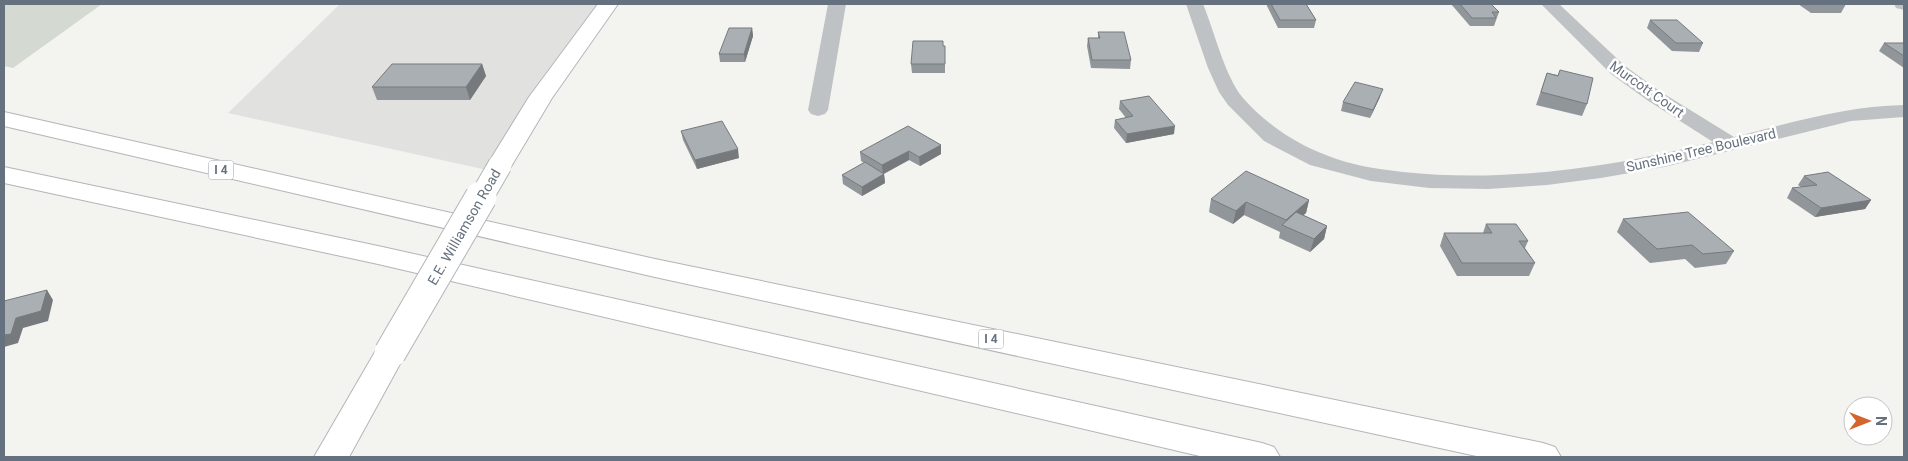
<svg xmlns="http://www.w3.org/2000/svg" width="1908" height="461" font-family="Roboto,sans-serif">
<style>
.built{fill:#e1e2e0}
.green{fill:#d4dad1}
.lines{fill:none;stroke-linecap:round;stroke-linejoin:round}
.secondary-casing{stroke:#b2b6ba;stroke-width:2}
.highway-casing{stroke:#b2b5b8;stroke-width:2}
.street{fill:#bfc2c5;fill-rule:evenodd}
.secondary{fill:#fff;fill-rule:evenodd}
.highway{fill:#fff;fill-rule:evenodd}
.secondary-bridge-far1-casing{stroke:#b2b6ba;stroke-width:25;stroke-linecap:butt}
.secondary-bridge-casing{stroke:#b2b6ba;stroke-width:33;stroke-linecap:butt}
.secondary-bridge-far1{stroke:#fff;stroke-width:23}
.secondary-bridge{stroke:#fff;stroke-width:31}
.wall{fill:#91969a}
.shaded-wall{fill:#767a7d}
.building{fill:#a9afb3;stroke:#767a7d}
.labels{text-anchor:middle;stroke-width:5;stroke-linejoin:round;paint-order:stroke}
.shield{fill:#fff;stroke:#939ca5;stroke-width:1}
.shield-label{font-size:12px;font-weight:bold;fill:#65717e}
.street-label{font-size:14px;fill:#65717e;stroke:#fff}
</style>
<rect width="100%" height="100%" fill="#f3f3f0"/>
<path class="built" d="M340,4h259l-68,93 -44,73 -259,-57z"/>
<path class="green" d="M4,4h98l-89,64 -9,-2z"/>
<g class="lines">
<g class="secondary-casing">
<path id="secondary" d="M598,4h20l-66,94 -43,72 -9,3 -9,-3 -4,-5 42,-68z
M390,342l11,3 5,8 -57,104h-35l65,-112z"/>
</g>
<g class="highway-casing">
<path id="highway" d="M4,112l651,147 888,184 12,4 6,10h-80l-826,-180 -651,-151z
M4,167l374,79 884,197 12,4 6,10h-76l-826,-193 -374,-81z"/>
</g>
<path class="street" d="M828,4h18l-18,106 -3,4 -7,2 -7,-2 -3,-4z
M1186,4h17c11,26 22,73 40,94 22,25 51,45 83,57 24,10 51,14 77,17 103,11 210,-5 310,-30l-66,-42 -36,-26 -70,-70h18l66,62 36,26 73,45c56,-14 112,-31 170,-32v12l-53,4 -187,46 -63,11 -54,7 -59,4 -59,-1 -58,-7 -61,-16 -46,-24 -36,-36 -9,-13 -11,-24z
M1894,4h10v6l-8,-2z"/>
<use href="#secondary" class="secondary"/>
<use href="#highway" class="highway"/>
<g class="secondary-bridge-far1-casing">
<path id="secondary-bridge-far1" d="M481,198l19,-33"/>
</g>
<g class="secondary-bridge-casing">
<path id="secondary-bridge" d="M390,353l91,-156"/>
</g>
<use href="#secondary-bridge-far1" class="secondary-bridge-far1"/>
<use href="#secondary-bridge" class="secondary-bridge"/>
</g>
<path class="wall" d="M1266,4h40l10,16 -2,8h-36z
M1451,4h40l8,8 -5,14h-24z
M1798,4h48l-5,9h-30z
M1650,20l53,23 -4,9 -27,-1 -25,-23z
M752,28l1,8 -8,26h-25l-1,-8z
M1098,32l33,28 -1,9 -39,-1 -4,-22 1,-8h10z
M1884,43h20v25l-25,-17z
M943,46h2v27h-33l-1,-9z
M482,64l4,12 -16,24h-93l-5,-13z
M1560,70l27,34 -5,12 -46,-11 11,-32 11,2z
M1380,97l-10,21 -29,-7 2,-9z
M1120,101l54,33 -48,9 -12,-15 1,-8 11,-2 -7,-9z
M681,131l58,27 -42,11 -14,-29z
M941,145v9l-21,12 -11,-6 -25,14 1,9 -23,13 -19,-12 -1,-9 22,-12 -3,-2 -1,-9z
M1804,176l67,24 -6,9 -50,8 -28,-19 5,-10 9,-1 -3,-2z
M1211,199l98,1 -3,13 -3,2 24,11 -3,13 -14,13 -31,-14 1,-6 -36,-17 -11,9 -24,-12z
M1623,219l111,32 -8,13 -31,4 -10,-9 -35,4 -33,-31z
M1486,224l42,17 -3,7 10,15 -6,13h-72l-17,-30 4,-13h39z"/>
<path class="shaded-wall" d="M752,28l1,8 -8,26 -1,-8z
M482,64l4,12 -16,24 -4,-13z
M1383,89l-3,8 -10,21 3,-8z
M1175,126l-1,8 -48,9 1,-9z
M941,145v9l-21,12 -1,-9z
M738,149l1,9 -42,11 -2,-9z
M909,151v9l-26,14 -1,-9z
M884,174l1,9 -23,13v-9z
M1309,200l-3,13 -17,15 -3,-8z
M1871,200l-6,9 -50,8 6,-9z
M1246,202l-2,13 -11,9 3,-13z
M1327,226l-3,13 -14,13 4,-13z
M47,290l6,10 -5,21 -25,7 -5,15 -14,4v-12l12,-17z"/>
<path class="building" d="M1271,4h35l10,16h-36z
M1460,4h31l8,8h-7l4,6h-24z
M1650,20h27l26,23h-27z
M729,28h23l-8,26h-25z
M1098,32h26l7,28h-39l-4,-22h12z
M913,41h30v5h2v18h-34z
M1884,43h20v13z
M392,64h90l-16,23h-94z
M1560,70l33,8 -6,26 -46,-12 6,-19 11,3z
M1355,82l28,7 -10,21 -30,-8z
M1149,96l26,30 -48,8 -12,-14 18,-4 -13,-15z
M722,121l16,28 -43,11 -14,-29z
M908,126l33,19 -22,12 -10,-6 -27,14 -22,-13z
M865,162l19,12 -22,13 -20,-12z
M1246,171l63,29 -23,20 -40,-18 -10,9 -25,-12z
M1828,172l43,28 -50,8 -29,-20 25,-3 -13,-9z
M1296,212l31,14 -13,13 -32,-14z
M1688,212l46,39 -31,3 -11,-9 -35,4 -34,-30z
M1486,224h30l12,17h-9l16,22h-73l-18,-30h48z
M47,290l-6,21 -25,7 -5,16 -7,1v-34z"/>
<g class="labels">
<g class="shield">
<rect x="208.5" y="160.5" width="25" height="19" rx="4"/>
<rect x="978.5" y="329.5" width="25" height="19" rx="4"/>
</g>
<g class="shield-label">
<text x="221" y="174">I 4</text>
<text x="991" y="343">I 4</text>
</g>
<g class="street-label">
<text transform="translate(1647 89) rotate(35)" y="5">Murcott Court</text>
<text transform="translate(1701 150) rotate(-13)" y="5">Sunshine Tree Boulevard</text>
<text transform="translate(464 227) rotate(-60)" y="5">E.E. Williamson Road</text>
</g>
</g>
<rect width="1908" height="461" fill="none" stroke="#65717e" stroke-width="10"/>
<g transform="translate(1868 421) rotate(90)"><circle r="24" fill="#ffffff" stroke="#c1c6cb"/>
<path d="M0-4L9 19L0 12L-9 19Z" fill="#d5632e"/>
<text y="-8" font-size="14" font-weight="bold" text-anchor="middle" fill="#65717e">N</text>
</g>
</svg>
